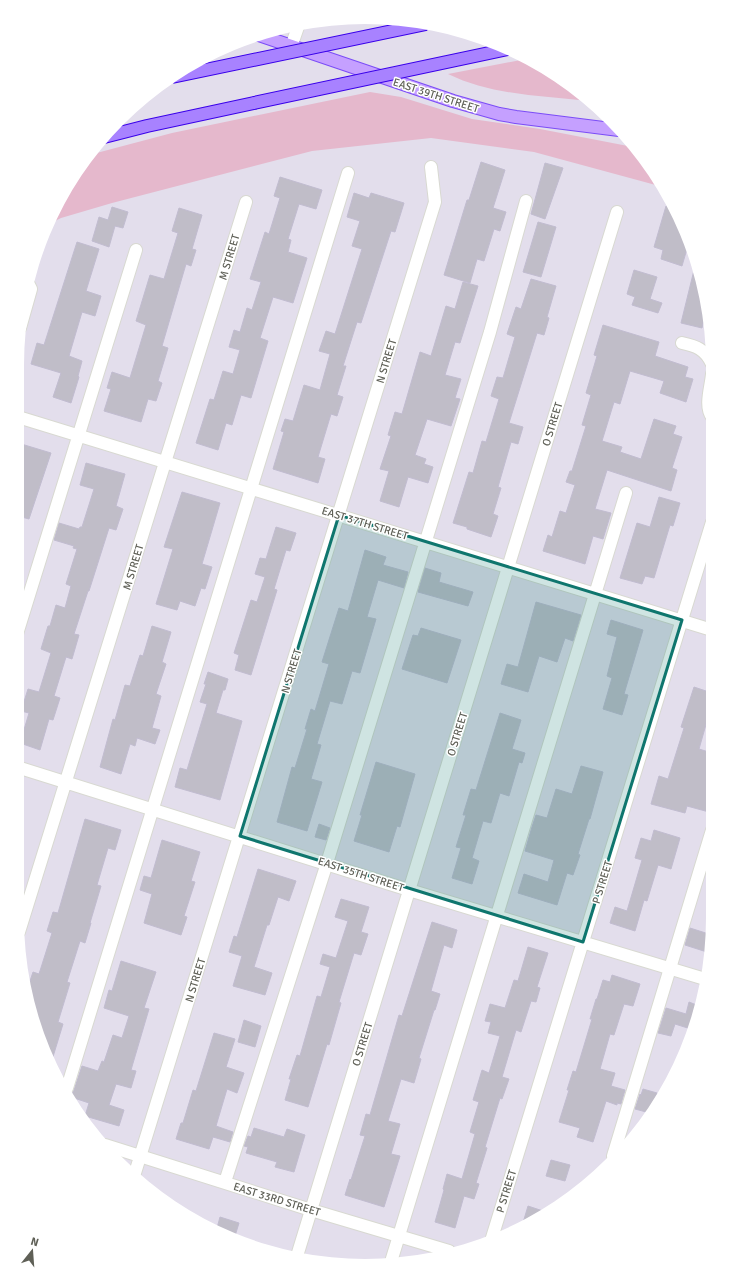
<svg xmlns="http://www.w3.org/2000/svg" width="730" height="1283" font-family="Signika,sans-serif">
<style>
.green{fill:#e5b8cc}
.building{fill:#c0bdc8;stroke:#c1bcd0}
.lines{fill:none;stroke-linecap:round;stroke-linejoin:round}
.minor-casing{stroke:#d8d9d1;stroke-width:14}
.major-casing{stroke:#7b4cf7;stroke-width:14}
.highway-casing{stroke:#3900ea;stroke-width:14}
.minor{stroke:#fff;stroke-width:12}
.major{stroke:#c5a0ff;stroke-width:12}
.highway{stroke:#a882ff;stroke-width:12}
.highway-bridge-casing{stroke:#3900ea;stroke-width:14;stroke-linecap:butt}
.highway-bridge{stroke:#a882ff;stroke-width:12}
.marked{fill:#0f766e;fill-opacity:0.2;stroke:#0f766e;stroke-width:3;stroke-linejoin:round}
.labels{text-anchor:middle;stroke-width:3;stroke-linejoin:round;paint-order:stroke}
.street-label{font-size:11px;fill:#5f6057;stroke:#fff}
</style>
<rect width="100%" height="100%" fill="#e3deec"/>
<path class="green" d="M526,59l32,17 31,25c-47,-5 -98,-6 -141,-27z
M370,92l31,5 71,22 68,10 93,18 30,40 -129,-35 -103,-14 -119,13 -200,52 -51,15 -10,5 25,-51 13,-17 83,-22z"/>
<path class="building" d="M481,162l24,8 -12,38 13,4 -6,19 -6,-2 -10,32 -7,-2 -7,24 -26,-8 23,-75h2z
M545,163l18,5 -18,51 -14,-5z
M280,177l42,13 -6,19 -17,-5 -11,35 3,1 -3,12 19,6 -14,45 -20,-6 -13,41 8,3 -17,57 -10,-3 -9,30 -6,-2 -8,27 -22,-7 14,-44 4,1 9,-29 10,3 7,-24 -11,-3 5,-17 6,2 7,-24 5,2 9,-28 -11,-3 15,-47 4,2 11,-36 -6,-2z
M354,193l15,5 2,-5 33,10 -9,29 -4,-1 -30,92 -4,-1 -14,44h3l-9,29 6,2 -6,19 -6,-2 -13,43 7,2 -7,24 -45,-14 11,-37 -3,-1 4,-12 8,2 11,-36 16,5 10,-36 -11,-3 7,-20 9,3 27,-85 -10,-3 8,-25 -13,-4z
M666,206l8,2 15,34 -7,24 -21,-7 2,-9 -9,-3z
M112,207l16,5 -5,16 -8,-2 -6,21 -17,-6 7,-24 9,3z
M179,208l23,7 -10,34 4,1 -5,16 -5,-2 -24,82 6,2 -10,33 4,2 -6,18 -8,-2 -7,23 -37,-11 7,-22 -4,-1 5,-16 18,6 16,-53 -10,-4 14,-46 14,4 14,-46 -6,-2z
M538,222l18,5 -15,50 -18,-5z
M77,242l22,7 -13,42 15,5 -6,20 -13,-4 -13,44 13,5 -4,15 1,1 -8,26 -18,-6 8,-24 -30,-9 6,-21 7,2z
M696,262l10,49 -4,17 -21,-5z
M634,270l23,7 -7,22 12,4 -4,10 -26,-8 3,-8 -8,-3z
M531,279l25,7 -9,31 2,1 -5,17 -7,-2 -28,90 14,4 -5,17 -7,-2 -13,45 3,1 -8,26 5,2 -7,21 -24,-8v-2l-14,-4 16,-51 4,1 9,-32 4,1 13,-43 -8,-3 6,-19 6,1 12,-41 -8,-3 9,-27 5,2z
M463,282l15,4 -18,57 -5,-1 -10,33 16,4 -6,19 5,1 -9,27 -24,-7 -12,36 11,4 -2,5 9,3 -5,16 -20,-6 -9,30 -19,-6 9,-30 -9,-2 11,-33 -3,-1 7,-23 7,2 18,-62 11,4 15,-50 9,3z
M603,325l56,17 -4,14 33,11 -3,10 8,2 -7,23 -26,-9 4,-12 -34,-10 -10,33 -6,-2 -12,39 20,6 -2,5 21,7 13,-40 22,7 -3,8 9,3 -10,31 5,2 -6,21 -64,-21 -12,39 16,4 -8,26 -10,-3 -8,28 -42,-13 5,-16 4,2 8,-26 6,2 9,-28 -9,-3 4,-11h2l14,-45 -4,-1 9,-30 -5,-2 11,-37 -3,-1z
M18,443l33,10 -22,66 -11,-3z
M86,463l39,11 -9,32 7,3 -7,21 -7,-2 -20,63h-1l-14,43 5,1 -7,24 -6,-2 -12,39 6,2 -7,22 -4,-1 -9,31 -20,-7 9,-30 -8,-2 7,-22 11,3 12,-39 -10,-4 7,-23h2l6,-21 9,3 6,-22 -5,-2 11,-35 -4,-1 1,-2 -20,-6 5,-17 20,6 1,-2h2l12,-38 -14,-4z
M182,492l38,11 -18,61 10,3 -7,22 -4,-1 -6,18 -15,-5 -3,9 -21,-6 17,-55 -9,-2z
M659,497l21,6 -7,23 -3,-1 -16,53 -9,-2 -3,8 -22,-6 17,-55 13,4z
M276,527l20,6 -6,18 -4,-1 -12,39 3,1 -26,85 -16,-5 4,-15 -5,-2 17,-53 6,2 8,-25 -10,-3 5,-16 6,1z
M365,550l21,7 -3,8 25,7 -4,16 -26,-8 -11,37 9,2 -16,54 -8,-2 -10,33 -12,-3 -13,43 4,1 -10,34 11,3 -15,49 -30,-9 15,-55 3,1 12,-39h-2l6,-20 4,2 14,-47 -7,-2 17,-54 9,3z
M425,568l16,5 -2,9 34,10 -5,14 -50,-14z
M536,602l45,13 -8,26 -8,-3 -8,24 -18,-6 -11,36 -27,-8 6,-20 11,3z
M611,620l32,10 -19,64 4,1 -6,20 -19,-6 9,-31 -5,-2 10,-39 -10,-3z
M152,626l19,6 -9,30 4,2 -10,30 5,2 -9,32 8,2 -5,14 -18,-6 -2,8 -5,-2 -9,30 -21,-7 13,-48 2,1 10,-35 5,1 10,-31 3,1z
M421,628l40,12 -14,43 -45,-14 11,-34 5,1z
M208,672l20,7 -3,11h-2l-7,23 26,8 -22,79 -45,-13 5,-19 7,2 20,-66 -7,-2 6,-18h-2z
M694,687l18,6v22l-3,-1 -10,35 13,4v48l-3,11 -22,-6 -2,7 -34,-9 8,-28 9,3 16,-51 -3,-1z
M500,713l21,7 -9,29 13,4 -3,10 -3,-1 -10,34 -9,-3 -9,30 -8,-2 -11,37 7,3 -7,23 -20,-6 9,-30 -5,-1 10,-32h-3l8,-26 5,1z
M376,762l39,12 -15,53 -3,-1 -8,26 -35,-11 8,-26h-2z
M581,766l22,6 -13,47h-1l-11,35 2,1 -7,20 -6,-2 -10,32 -39,-12 6,-19 24,8 6,-22 -29,-9 7,-24 4,-12 11,3 9,-29 16,5z
M85,819l36,11 -6,20 -7,-2 -11,37 4,1 -11,37h1l-6,20 -5,-2 -13,41 3,1 -12,39 5,2 -11,36 -17,-30 -7,-43 5,-15 6,2 13,-41 -5,-2 6,-19 5,1z
M319,824l11,4 -4,12 -11,-3z
M654,830l26,8 -9,31 -13,-4 -11,36 -3,-1 -9,31 -25,-8 5,-16 12,4 15,-51 -7,-2 6,-20 10,3z
M162,840l38,12 -9,29 4,1 -11,34 3,1 -6,18 -37,-12 8,-29 -12,-4 4,-14 7,2z
M258,869l38,12 -7,20 -11,-4 -9,28h-2l-13,42 18,6 -7,22 -32,-9 9,-30 -13,-4 5,-16 3,1z
M341,899l28,8 -8,25 7,2 -7,21 -7,-2 -15,49 2,1 -12,42 -2,-1 -19,63 -23,-7 6,-21h-2l8,-24 3,1 17,-60 4,1 9,-30 -10,-3 3,-10 13,4 12,-37 -13,-4z
M432,922l25,8 -5,18 -8,-3 -13,46 9,3 -5,16h-1l-15,48 2,1 -7,24 -13,-4 -13,42 12,3 -9,30 9,2 -16,51 -39,-12 5,-16 1,1 14,-44 -5,-1 6,-21 4,1 29,-100 3,1z
M690,928l22,7 -2,18 -25,-8z
M528,947l20,6 -11,34 3,1 -4,14 -5,-1 -10,31 -5,-2 -14,47 7,2 -7,20 -2,-1 -15,49 2,1 -11,35 3,1 -5,15 -10,-3 -9,32 -20,-6 9,-32 -1,-1 4,-15 15,5 13,-45 -5,-2 9,-30 -6,-2 9,-30 7,3 11,-37 -12,-3 3,-11 -6,-1 5,-17 15,4 9,-28 4,1z
M121,961l35,11 -12,36 5,1 -18,61 5,1 -5,17 -15,-4 -7,21 15,5 -5,16 -34,-10 4,-13 -18,-6v-1l3,-6 8,-24 16,5 4,-10 2,1 9,-27 9,3 7,-22 -25,-8 5,-18 3,1z
M612,975l28,9 -7,22 -9,-2 -10,31 -4,-1 -10,35 15,4 -4,13 14,4 -4,14 -4,-1v2l-11,-4 -13,41 -16,-5 3,-9 -21,-6 10,-32h-2l6,-19 3,1 16,-53h-2l6,-20h1l6,-19 7,2z
M689,1002l10,4 -5,24 -19,-6 -4,12 -13,-3 8,-25 20,6z
M244,1020l17,6 -6,21 -17,-5z
M214,1033l21,6 -9,28 18,6 -7,20 -10,-4 -11,37 17,6 -3,10 -17,-5 -4,12 -33,-10 5,-16h2l10,-33 3,1z
M643,1089l14,4 -7,20 -15,-4 5,-15 1,1z
M254,1128l30,9 3,-8 18,6 -11,37 -19,-5 2,-5 -31,-9 2,-6 -4,-1 4,-10 3,1z
M551,1160l19,5 -5,16 -19,-5z
M528,1206l18,6 -24,14z
M220,1217l19,6 -4,13 -18,-8z"/>
<g class="lines">
<g class="minor-casing">
<path id="minor" d="M291,47l8,-23
M20,328l11,-39 -2,-4
M682,343c14,3 23,6 30,21
M712,374c-1,13 -8,32 0,43
M18,417l694,213
M17,634l119,-384
M17,767l392,123 296,89
M19,932l227,-730
M67,1088l281,-915
M105,1145l206,65 138,41
M613,1156l99,-326
M135,1173l300,-971 -4,-35
M225,1182l102,-319 163,-531 36,-131
M491,1241l221,-719
M297,1256l320,-1044
M390,1265l236,-772"/>
</g>
<g class="major-casing">
<path id="major" d="M259,35l194,66 46,13 17,3 103,13"/>
</g>
<g class="highway-casing">
<path id="highway" d="M104,137l43,-11 107,-23"/>
</g>
<use href="#minor" class="minor"/>
<use href="#major" class="major"/>
<use href="#highway" class="highway"/>
<g class="highway-bridge-casing">
<path id="highway-bridge" d="M172,77l254,-53
M254,103l254,-54"/>
</g>
<use href="#highway-bridge" class="highway-bridge"/>
</g>
<path class="marked" d="M339,515l343,105 -99,322 -343,-106z"/>
<g class="labels">
<g class="street-label">
<text transform="translate(436 95) rotate(18)" y="4">EAST 39TH STREET</text>
<text transform="translate(229 257) rotate(-73)" y="4">M STREET</text>
<text transform="translate(386 361) rotate(-73)" y="4">N STREET</text>
<text transform="translate(552 424) rotate(-73)" y="4">O STREET</text>
<text transform="translate(365 523) rotate(17)" y="4">EAST 37TH STREET</text>
<text transform="translate(133 567) rotate(-73)" y="4">M STREET</text>
<text transform="translate(291 671) rotate(-73)" y="4">N STREET</text>
<text transform="translate(457 734) rotate(-73)" y="4">O STREET</text>
<text transform="translate(361 874) rotate(18)" y="4">EAST 35TH STREET</text>
<text transform="translate(602 882) rotate(-73)" y="4">P STREET</text>
<text transform="translate(195 980) rotate(-73)" y="4">N STREET</text>
<text transform="translate(362 1044) rotate(-73)" y="4">O STREET</text>
<text transform="translate(506 1191) rotate(-73)" y="4">P STREET</text>
<text transform="translate(277 1199) rotate(17)" y="4">EAST 33RD STREET</text>
</g>
</g>
<path d="M0 0H730V1283H0ZM365 24H365A341 341 0 0 1 706 365V918A341 341 0 0 1 365 1259H365A341 341 0 0 1 24 918V365A341 341 0 0 1 365 24Z" fill="#fff" fill-rule="evenodd"/>
<g transform="translate(32 1251) rotate(17)" stroke="#ffffff" stroke-width="3" paint-order="stroke">
<path d="M0-3L7 15L0 10L-7 15Z" fill="#5f6057"/>
<text y="-6" font-size="11" font-weight="bold" text-anchor="middle" fill="#5f6057">N</text>
</g>
</svg>
